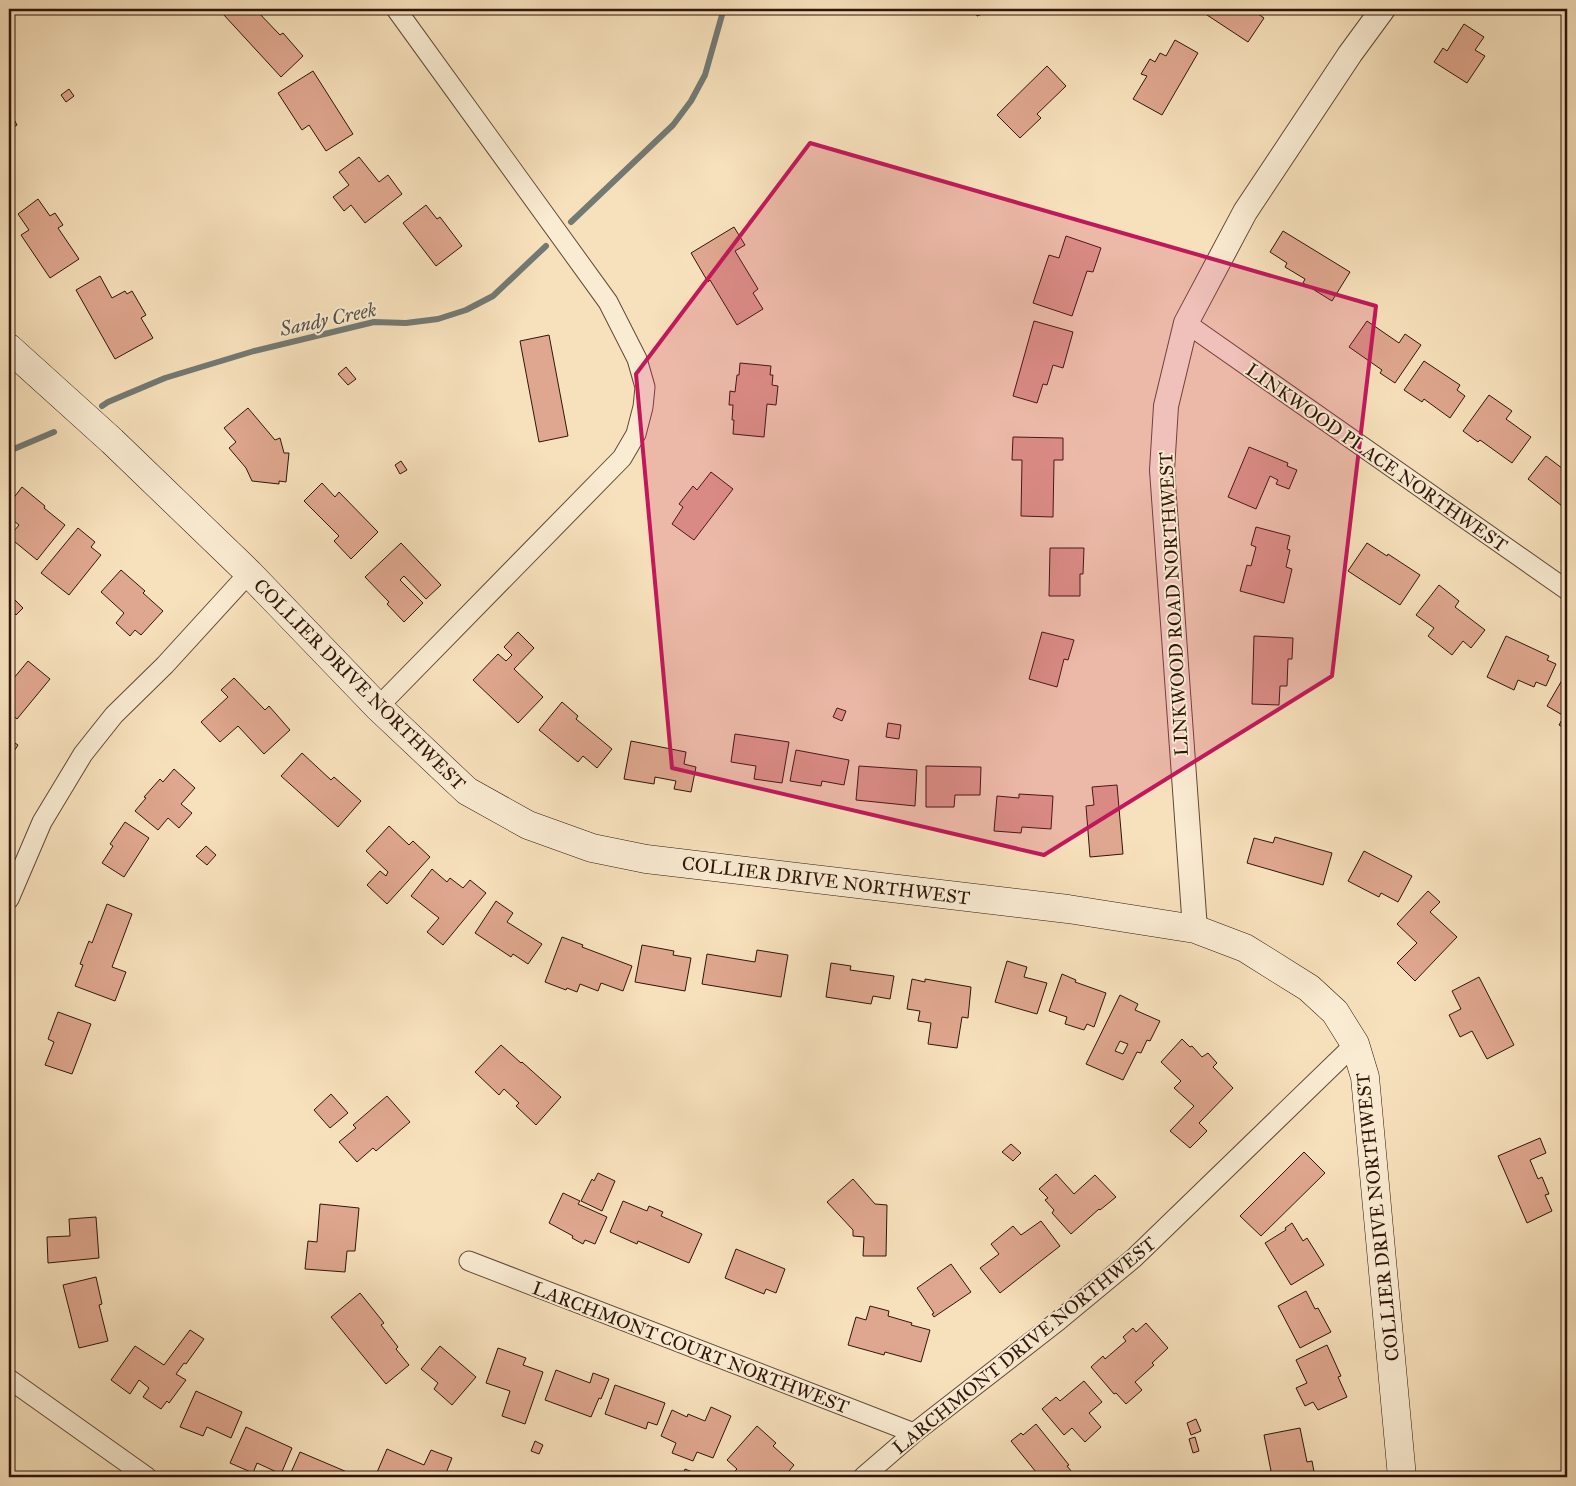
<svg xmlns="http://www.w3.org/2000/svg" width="1576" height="1486" font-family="'IM FELL Great Primer',serif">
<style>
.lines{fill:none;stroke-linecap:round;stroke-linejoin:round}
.stream{stroke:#737973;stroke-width:6}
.building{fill:#dfa78f;stroke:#2f150a;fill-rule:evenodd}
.minor-casing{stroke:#614836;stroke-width:21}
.tertiary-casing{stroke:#614836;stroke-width:26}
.secondary-casing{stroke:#2f150a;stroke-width:29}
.minor{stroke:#faecd3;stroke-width:19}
.tertiary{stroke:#faecd3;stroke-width:24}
.secondary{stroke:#faecd3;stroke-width:28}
.marked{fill:#c2185b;fill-opacity:0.2;stroke:#c2185b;stroke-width:4;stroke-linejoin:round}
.labels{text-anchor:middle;stroke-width:4;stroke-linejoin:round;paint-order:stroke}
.street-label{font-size:19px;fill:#2f150a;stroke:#faecd3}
.water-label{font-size:20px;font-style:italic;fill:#574f47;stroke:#faecd3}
</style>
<rect width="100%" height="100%" fill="#f7e1bc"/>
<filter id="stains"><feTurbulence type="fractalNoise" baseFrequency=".004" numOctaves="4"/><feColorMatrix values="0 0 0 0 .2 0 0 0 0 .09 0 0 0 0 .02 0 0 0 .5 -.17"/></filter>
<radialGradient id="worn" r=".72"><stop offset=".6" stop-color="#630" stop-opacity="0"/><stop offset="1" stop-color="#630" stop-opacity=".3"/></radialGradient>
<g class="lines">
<path class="stream" d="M571,222l102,-97 18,-24 14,-26 17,-60 3,-6
M102,406l6,-4 57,-24 89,-27 120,-29 32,1 32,-4 28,-9 27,-14 53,-50
M9,451l45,-19"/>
</g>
<path class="building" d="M228,9h25l2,2 1,-1 24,25 3,-2 20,23 -22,21 -58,-63z
M974,9h9l2,4 -8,3z
M1207,9h44l13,9 -16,24 -44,-29z
M1464,24l20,13 -9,13 10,6 -18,27 -33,-21 9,-14 4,3z
M1175,40l23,13 -36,62 -29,-16 14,-23 -6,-2 9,-15 5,3 5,-9 6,3z
M1047,66l19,20 -29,28 4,4 -21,20 -23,-23z
M313,71l40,63 -27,17 -17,-26 -7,5 -24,-37z
M69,89l5,7 -8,6 -5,-7z
M9,110l8,15 -8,5z
M359,157l20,25 9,-7 14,19 -37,29 -14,-18 -7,6 -11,-14 16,-12 -10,-13z
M38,199l12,17 5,-3 8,12 -5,3 21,31 -29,19 -29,-43 8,-5 -11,-16z
M426,205l11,14 3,-2 22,29 -26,20 -33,-43z
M734,227l11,18 -10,6 23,38 -5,4 10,16 -26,16 -27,-45 -2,2 -17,-29z
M1283,231l67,41 -18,29 -29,-18 2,-4 -20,-12 2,-4 -17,-11z
M1066,236l35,12 -8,24 -6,-1 -15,45 -39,-13 16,-48 10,3z
M100,276l12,22 13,-7 2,3 5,-3 14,24 -5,3 12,20 -38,21 -39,-69z
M1034,321l39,11 -10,36 -10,-3 -6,20 -4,-1 -6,19 -24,-7z
M1367,321l32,22 6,-9 16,11 -26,38 -15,-10 2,-3 -33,-23z
M549,335l19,101 -29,6 -19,-101z
M1424,361l36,24 -3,5 8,6 -15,22 -26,-19 -2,3 -18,-12z
M740,363l31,3 -1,9h3l-1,10 6,1 -2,19 -9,-1 -3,33 -31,-3 1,-14h-2l1,-15h-4l1,-14 5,1 2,-17h2z
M346,367l10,12 -8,6 -10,-11z
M1489,395l23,16 -6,8 25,18 -19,26 -32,-23 -2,2 -15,-11z
M248,408l27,32 5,-2 4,15h5l-3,29 -7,-1v3l-27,-3 -6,-13 -17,-20 7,-6 -12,-14z
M1013,437l50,1v22h-9l-1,57 -32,-1 1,-56h-10z
M1249,447l39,16 -1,3 10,4 -8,19 -13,-5 2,-4 -8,-4 -14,33 -28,-12z
M1546,456l21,16v38l-39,-31z
M401,461l6,9 -7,4 -5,-9z
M711,472l22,17 -39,51 -22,-16 11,-17 -4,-3 14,-18 4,4z
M322,483l13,14 4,-5 39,40 -27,27 -17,-18 5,-5 -35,-35z
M22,487l23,19 -1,2 21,17 -28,35 -28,-23 10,-12 -10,-8v-13z
M1256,527l34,9 -3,13 3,1 -4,17 6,2 -8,34 -44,-12 7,-26 4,1 5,-19 -5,-2z
M78,528l17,14 -4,5 10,8 -32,40 -28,-22z
M401,543l40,42 -15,14 -22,-23 -4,4 23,23 -19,19 -17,-18 2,-2 -24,-25z
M1367,543l20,13 1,-2 32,21 -20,30 -52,-34z
M1050,548h34l-1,26h-3v22h-31z
M121,570l24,21 -2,2 20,18 -22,24 -6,-5 -5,6 -14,-13 8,-10 -23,-21z
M1439,585l20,16 -4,6 30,23 -14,18 -8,-7 -11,14 -24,-19 6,-8 -18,-13z
M14,599l9,9 -7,7 -7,-8v-2z
M518,632l16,16 -20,21 29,28 -25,26 -45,-43 25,-26 8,7 6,-6 -8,-8z
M1042,632l32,8 -6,20 -4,-1 -7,28 -28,-8z
M1254,636l39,2 -1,21h-4l-1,27h-7l-1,19 -27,-1z
M1506,636l43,20 -2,4 9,4 -10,22 -10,-4 -2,5 -16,-7 -4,10 -27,-13z
M28,661l22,18 -33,40 -8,-7v-28z
M1565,675l2,2v53l-8,-5 5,-9 -17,-10z
M234,678l31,32 4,-4 21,24 -26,24 -26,-28 -18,16 -19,-20 27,-25 -7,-7z
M562,702l16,14 -2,3 36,30 -15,19 -14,-12 -5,6 -39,-32z
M837,708l9,3 -4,10 -9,-4z
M888,723l13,2 -2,14 -13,-2z
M735,734l54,8 -7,41 -28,-4 2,-13 -25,-4z
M9,739l9,6 -9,14z
M631,741l55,11 -2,12 12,3 -5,25 -17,-3 2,-8 -21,-4 -1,7 -30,-5z
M796,750l53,10 -5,25 -22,-4 -1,5 -31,-5z
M302,753l29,27 3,-3 27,24 -23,26 -57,-51z
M859,766l58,4 -2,36 -59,-6z
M926,766l55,1 -1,28h-25l-1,12h-28z
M174,769l21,19 -14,16 11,9 -13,15 -11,-10 -10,12 -23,-19 11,-13 -2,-1 16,-18 3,3z
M1117,785l6,69 -33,3 -4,-51 8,-1 -2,-18z
M1019,794l34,2 -2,33 -29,-2 -1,6 -27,-2 3,-35 22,2z
M125,822l24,16 -25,39 -22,-14 11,-17 -3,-2z
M389,826l20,19 4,-4 17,16 -43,47 -20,-19 13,-14 6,5 2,-4 -22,-21z
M1275,837l57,16 -9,32 -76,-22 7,-25 19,5z
M206,846l10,9 -9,10 -11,-9z
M1364,851l48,25 -14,26 -17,-9 -2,4 -31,-16z
M432,869l15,13 3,-4 13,10 7,-8 16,13 -43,52 -16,-13 12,-14 -28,-22z
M1428,891l12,11 -10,10 27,25 -42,44 -18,-18 20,-20 -20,-19z
M496,901l17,12 -6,9 35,22 -14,20 -15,-10 -2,3 -36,-24z
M107,904l25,10 -20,53 14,5 -11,29 -40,-15 8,-21 -3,-1 9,-23 3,2z
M562,937l21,8 -1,2 50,19 -9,25 -22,-8 -3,8 -18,-7 -3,8 -10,-4 -1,2 -21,-8z
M642,945l32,6 -1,4 18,3 -6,33 -50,-9z
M757,950l31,5 -7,42 -79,-13 5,-30 48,8z
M1007,961l20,6 -3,10 23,6 -10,31 -42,-12z
M831,963l20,3 -1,4 44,6 -4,23 -17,-3 -2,8 -45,-7z
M1062,974l14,6 -1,2 31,11 -12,34 -7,-3 -3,6 -19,-6 2,-7 -18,-6z
M1479,977l35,68 -27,14 -15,-28 -12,6 -11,-22 12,-6 -9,-18z
M912,979l13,3v-3l46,8 -3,31 -6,-1 -5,31 -29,-4 3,-21 -13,-2 2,-10 -13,-2z
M1120,995l18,9 -3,6 25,11 -10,20 -3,-1 -6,13 -4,-1 -14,28 -37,-16zM1120,1041l8,3 -5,10 -8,-3z
M58,1012l33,12 -19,50 -27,-9 9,-23 -6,-3z
M1182,1039l8,8 2,-1 10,11 6,-4 9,10 -4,4 20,21 -34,35 8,8 -17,17 -20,-17 24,-25 -20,-18 7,-7 -20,-19z
M501,1045l20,18 1,-1 39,35 -25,28 -20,-19 3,-3 -15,-14 -5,6 -24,-23z
M331,1094l17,19 -18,15 -16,-18z
M387,1096l23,26 -34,29 -3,-3 -16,14 -18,-20 17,-14 -3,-3z
M1540,1138l6,15 -16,7 8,19 4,-2 7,17 -4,1 7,16 -25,12 -29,-67z
M1011,1144l10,9 -8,8 -11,-9z
M1304,1152l21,21 -64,63 -21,-20z
M598,1173l17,8 -13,30 -21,-10 11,-22 2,2z
M1056,1174l18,20 21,-19 21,22 -16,13 -1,-1 -28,25 -19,-21 2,-3 -9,-10 3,-2 -9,-9z
M853,1179l22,25 12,1 -1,51h-23l1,-19 -11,-1v-6l-26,-28z
M563,1193l17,8 -2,3 29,13 -12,27 -10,-4 -2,4 -11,-6 1,-2 -24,-13z
M623,1201l24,10 2,-5 14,6 -2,4 41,18 -13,29 -51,-22 -1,3 -27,-12z
M320,1204l39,4 -4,43h-8l-2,21 -40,-3 3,-28 9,1z
M96,1217l3,41 -51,5 -1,-26 23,-1 -1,-17z
M1041,1221l19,25 -60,47 -20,-25 19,-14 -8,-10 22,-18 8,9z
M1292,1223l11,18 4,-3 17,27 -33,20 -26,-42 21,-13 -1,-2z
M736,1249l49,20 -9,24 -10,-4 -2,5 -39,-16z
M951,1264l20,28 -37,25 -2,-3 2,-1 -17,-25z
M96,1277l6,27 -3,1 9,36 -29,7 -16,-63z
M1306,1291l9,18 3,-1 13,24 -31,16 -22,-42z
M360,1293l24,30 -3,2 17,22 -2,2 13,16 -23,19 -55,-67z
M870,1306l19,5 -1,5 24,7 -1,2 19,5 -9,32 -36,-10 -1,3 -36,-10 8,-28 10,3z
M1146,1323l22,25 -16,15 2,2 -19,17 7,8 -16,14 -10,-11 -2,1 -23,-27 12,-11 2,3 21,-18 -3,-4 10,-9 3,4z
M190,1330l14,9 -18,25 -2,-1 -8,11 10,6 -17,23 -2,-2 -6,8 -18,-12 6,-9 -10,-8 -9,14 -19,-14 24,-34 29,19z
M1327,1345l14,31 -3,1 9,20 -29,13 -5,-8 -8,4 -9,-18 11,-5 -11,-23z
M440,1346l36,31 -24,28 -18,-16 4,-6 -17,-14z
M498,1348l28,10 -3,7 20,7 -18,52 -23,-8 8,-25 -24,-8z
M556,1370l34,13 3,-10 16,6 -8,20 -2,-1 -8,19 -46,-17z
M1084,1381l18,21 -13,11 12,14 -16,15 -13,-14 -8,7 -22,-26 14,-12 4,4z
M615,1385l50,18 -8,22 -9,-3 -2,7 -41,-15z
M196,1391l46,21 -11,26 -24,-11 -4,9 -23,-9z
M711,1407l20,9 -18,42 -16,-6 -4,9 -21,-8 4,-10 -15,-7 11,-26 15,7 1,-3 17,7z
M1196,1419l5,12 -10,4 -4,-12z
M1036,1424l33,41 -2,1 9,11h-36l-29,-36 10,-8 2,2z
M757,1426l19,17 -3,3 21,19 -10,12h-44l-6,-5 3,-3 -10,-9z
M246,1427l46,21 -11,26 -24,-11 -4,10 -23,-10z
M1300,1428l7,34 5,-1 3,16h-51v-4l7,-2 -7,-36z
M1195,1437l4,14 -6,2 -4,-14z
M535,1441l8,4 -4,9 -8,-3z
M387,1449l37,16 7,-15 21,8 -6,15 11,4h-82z
M300,1452l47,20 -2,5h-56z
M685,1469l17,7 -1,1h-19z"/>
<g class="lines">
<g class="minor-casing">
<path id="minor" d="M1186,323l381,267
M378,707l244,-249 14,-24 7,-27 2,-20 -8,-28 -29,-57 -212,-293
M9,899l33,-77 41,-68 31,-39 51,-50 84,-92
M469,1261l445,172
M9,1379l138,98
M863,1477l51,-44 144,-112 76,-63 221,-214"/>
</g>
<g class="tertiary-casing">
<path id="tertiary" d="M1195,929l-33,-459 4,-64 20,-83 59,-111 105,-158 33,-45"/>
</g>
<g class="secondary-casing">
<path id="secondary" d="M9,348l103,93 137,132 129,134 89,84 61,34 64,23 54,11 422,50 127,20 50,19 64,40 26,24 20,32 10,33 37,400"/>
</g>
<use href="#minor" class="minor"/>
<use href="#tertiary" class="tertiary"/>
<use href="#secondary" class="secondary"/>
</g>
<path class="marked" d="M810,143l566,163 -44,370 -288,179 -372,-87 -36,-394z"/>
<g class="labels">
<g class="street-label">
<text transform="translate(1377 457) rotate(35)" y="7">LINKWOOD PLACE NORTHWEST</text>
<text transform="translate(1173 604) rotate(-93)" y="7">LINKWOOD ROAD NORTHWEST</text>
<text transform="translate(360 684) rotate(45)" y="7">COLLIER DRIVE NORTHWEST</text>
<text transform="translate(826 880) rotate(7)" y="7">COLLIER DRIVE NORTHWEST</text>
<text transform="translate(1377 1217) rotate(-96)" y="7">COLLIER DRIVE NORTHWEST</text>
<text transform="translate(1024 1345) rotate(-39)" y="7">LARCHMONT DRIVE NORTHWEST</text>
<text transform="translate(691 1347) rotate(21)" y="7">LARCHMONT COURT NORTHWEST</text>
</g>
<g class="water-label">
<text transform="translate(328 319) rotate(-12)" y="7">Sandy Creek</text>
</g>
</g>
<rect width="1576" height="1486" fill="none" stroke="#f7e1bc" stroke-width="30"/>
<rect x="10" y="10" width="1556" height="1466" fill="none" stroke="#2f150a" stroke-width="2.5"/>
<rect x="15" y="15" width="1546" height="1456" fill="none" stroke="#2f150a"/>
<rect width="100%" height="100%" filter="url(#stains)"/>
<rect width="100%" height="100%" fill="url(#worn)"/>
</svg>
